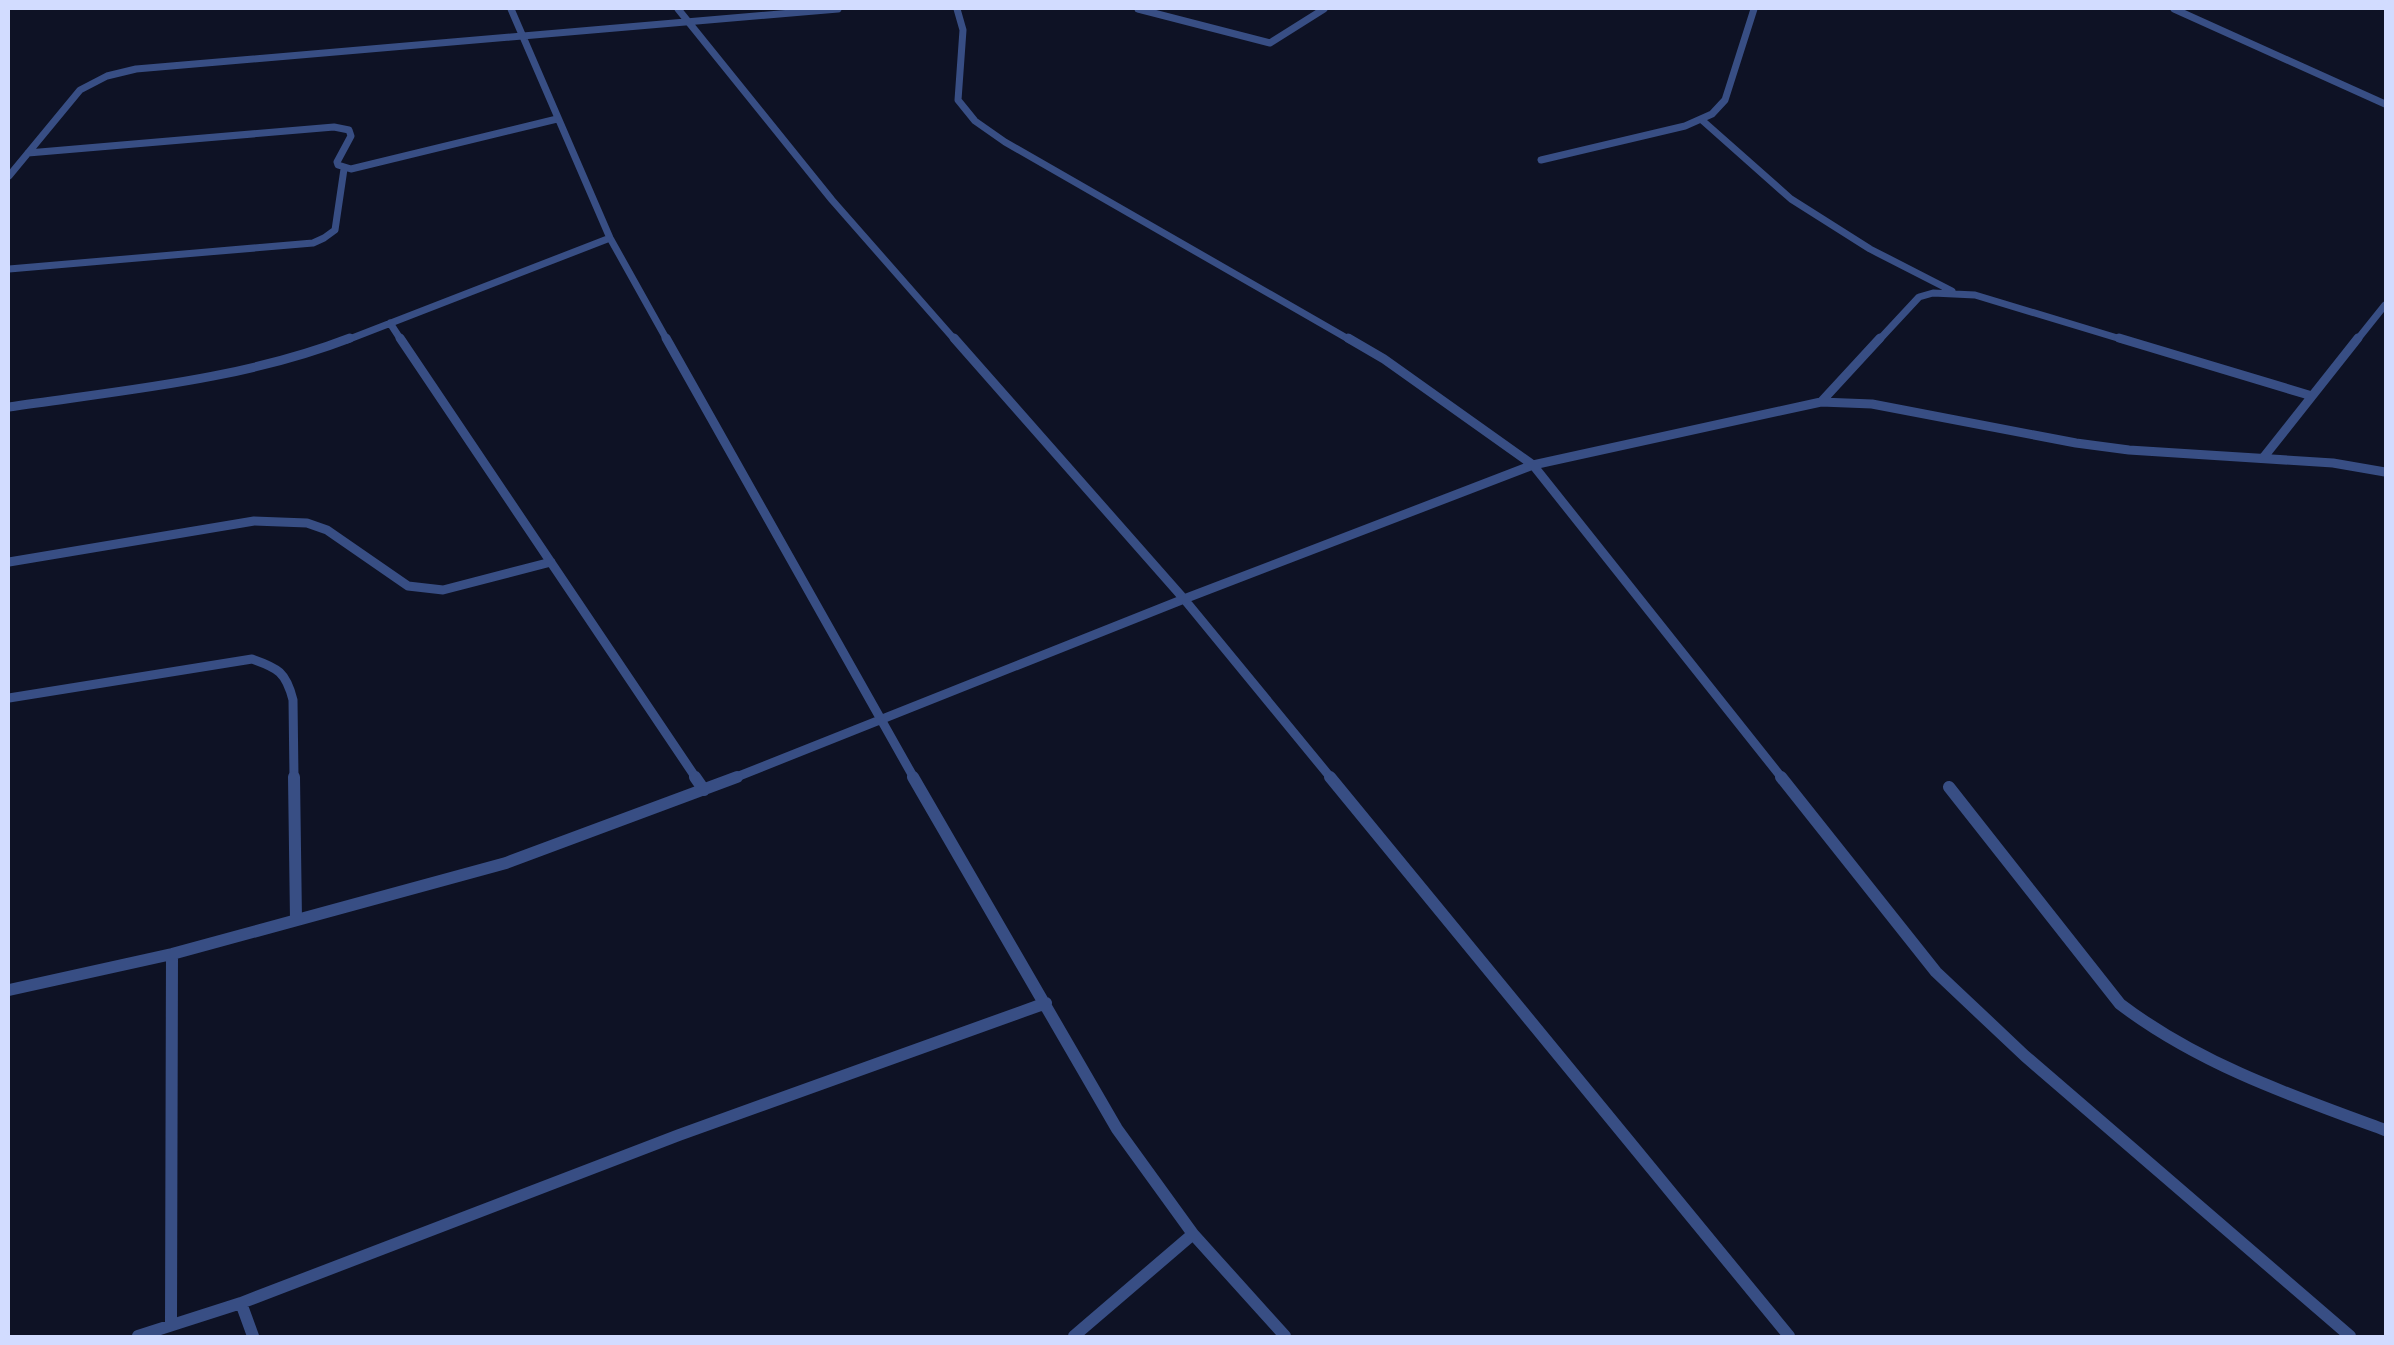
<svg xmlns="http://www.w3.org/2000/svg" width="2394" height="1345" font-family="'Asap Condensed',sans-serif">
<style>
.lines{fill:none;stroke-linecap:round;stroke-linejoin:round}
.minor-far2{stroke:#384e84;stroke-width:7}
.minor-far1{stroke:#384e84;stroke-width:9}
.minor{stroke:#384e84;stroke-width:12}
</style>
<rect width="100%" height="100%" fill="#0e1225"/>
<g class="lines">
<path class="minor-far2" d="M511,9l99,229 57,102
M678,9l154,191 123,140
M957,9l6,21 -5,70 17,21 30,21 345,198
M1138,9l132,34 54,-34
M2174,9l211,95
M1703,121l88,78 79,50 82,42
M28,153l306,-26 15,3 2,6 -14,26 1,3 13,4 206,-50
M1541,160l144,-34 27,-12 13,-14 29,-91
M9,176l71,-86 27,-14 29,-7 702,-60
M9,269l304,-26 11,-5 11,-8 9,-61
M390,323l11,17
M347,340l263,-102
M1879,340l40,-43 14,-4 42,2 149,45
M2357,340l28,-35"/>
<path class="minor-far1" d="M400,338l296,440
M666,338l248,440
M954,338l230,261 147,179
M1348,338l36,21 149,106 249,313
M2119,338l193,58
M1821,402l59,-64
M9,407c115,-17 232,-27 341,-69
M2263,458l95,-120
M9,562l245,-41 53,2 20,7 81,56 35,4 108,-28
M9,698l243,-39c26,9 34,13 41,41l1,78
M734,778l450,-179 349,-134 288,-63 51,2 204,39 53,7 204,13 52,9"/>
<path class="minor" d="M294,777l2,143
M695,777l9,13
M913,777l204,352 76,105 92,102
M1330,777l459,559
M1781,777l155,195 89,84 325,280
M1949,787l171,217c79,60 172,92 265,126
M9,990l163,-36 334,-91 231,-86
M241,1303l12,33
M171,1324l1,-370
M138,1336l103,-33 438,-168 367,-132
M1074,1336l119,-102"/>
</g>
<rect width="2394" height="1345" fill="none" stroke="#d2dcff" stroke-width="20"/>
</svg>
